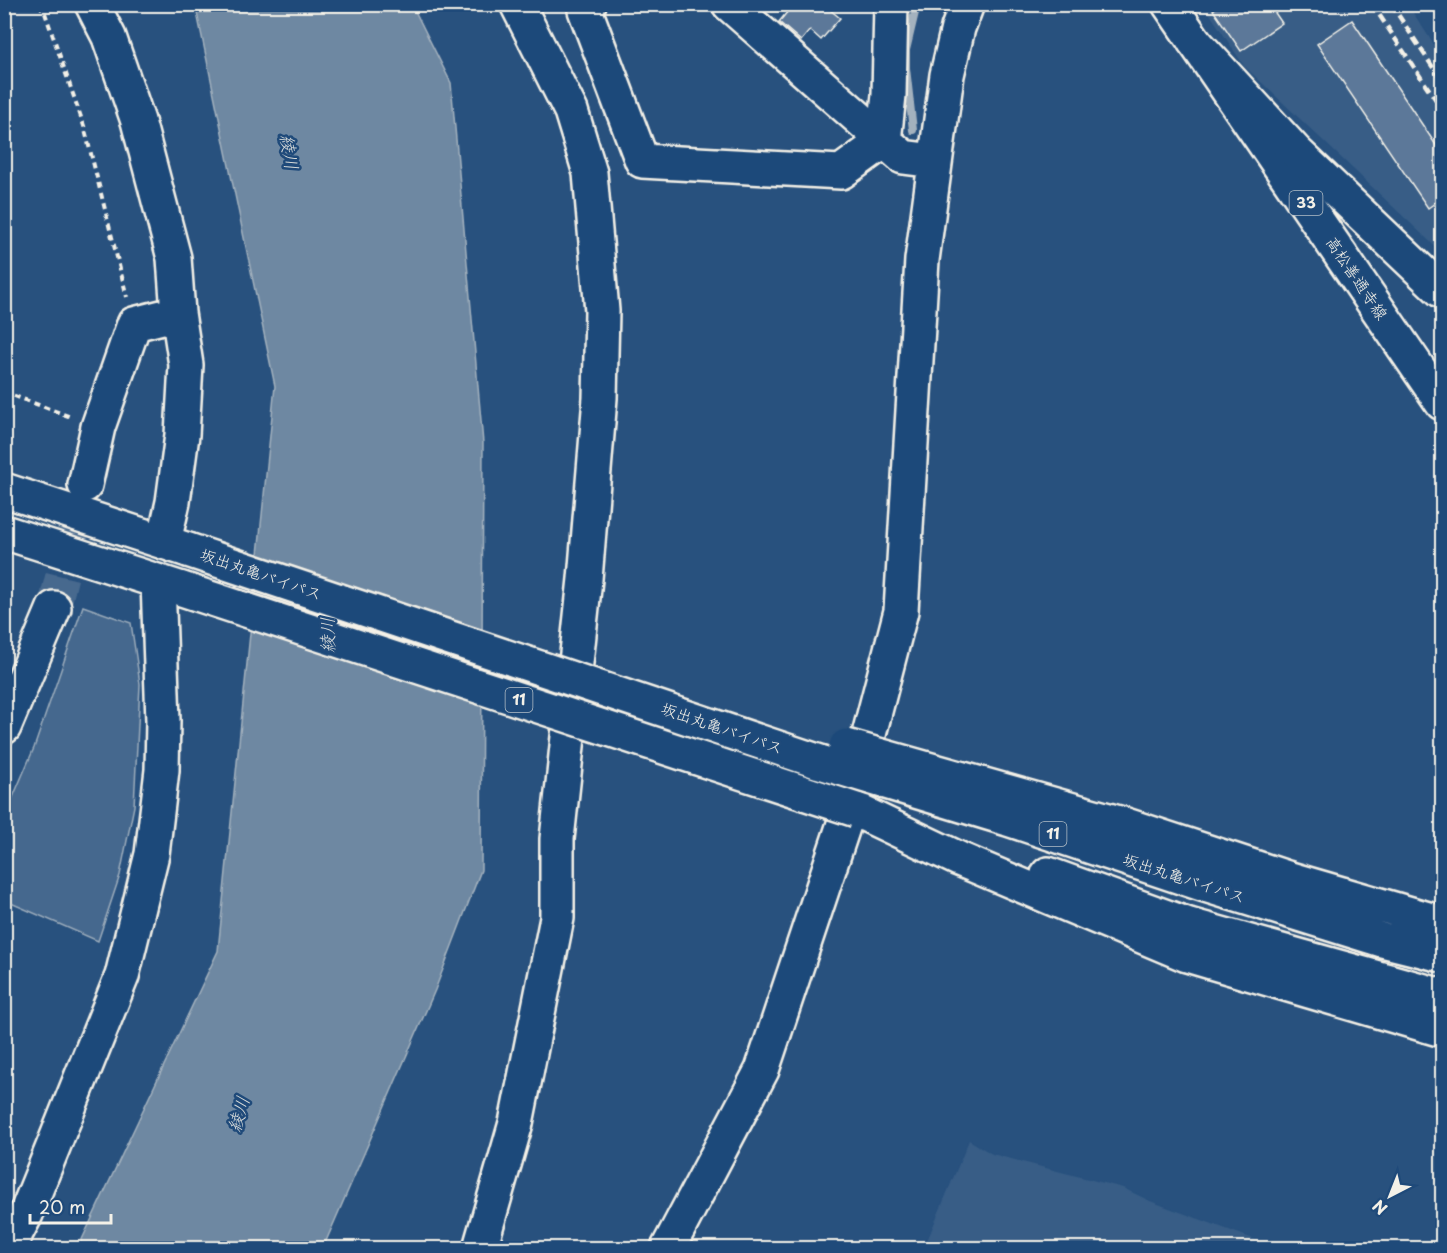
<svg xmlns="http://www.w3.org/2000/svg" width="1447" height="1253" font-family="'Playpen Sans','Klee One',sans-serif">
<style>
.built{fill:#375d86}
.green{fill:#45688e;stroke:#9cacbb;stroke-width:1.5}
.water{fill:#6e88a2;stroke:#a4b2be;stroke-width:1.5}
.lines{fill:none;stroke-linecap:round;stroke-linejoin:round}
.stream{stroke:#a4b2be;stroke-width:8}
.building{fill:#5b7899;stroke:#f4f1e8;stroke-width:1.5}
.street-tunnel{stroke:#47698e;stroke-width:33;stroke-dasharray:33 16;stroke-linecap:butt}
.street-casing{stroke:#f4f1e8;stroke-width:38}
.primary-casing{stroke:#f4f1e8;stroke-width:38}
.highway-casing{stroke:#f4f1e8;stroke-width:38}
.path{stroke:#f4f1e8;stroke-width:4;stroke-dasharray:6 4.5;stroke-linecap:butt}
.street{stroke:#1f4a7a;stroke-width:33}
.primary{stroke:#1f4a7a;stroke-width:33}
.highway{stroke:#1f4a7a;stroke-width:33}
.rail{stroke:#f4f1e8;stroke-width:4.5;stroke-dasharray:9 4.5;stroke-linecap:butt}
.highway-bridge-casing{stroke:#f4f1e8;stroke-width:38;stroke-linecap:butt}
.highway-bridge{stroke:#1f4a7a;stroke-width:33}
.labels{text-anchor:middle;stroke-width:5;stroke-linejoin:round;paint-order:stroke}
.shield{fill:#1f4a7a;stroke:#b4bfc7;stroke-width:1.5}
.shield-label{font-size:15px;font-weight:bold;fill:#f4f1e8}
.street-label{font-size:16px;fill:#f4f1e8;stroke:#1f4a7a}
.water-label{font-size:18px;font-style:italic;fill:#d9dcda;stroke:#1f4a7a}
</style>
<rect width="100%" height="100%" fill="#28517e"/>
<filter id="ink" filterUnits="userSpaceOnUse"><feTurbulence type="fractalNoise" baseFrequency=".0167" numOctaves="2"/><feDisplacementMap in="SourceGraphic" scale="12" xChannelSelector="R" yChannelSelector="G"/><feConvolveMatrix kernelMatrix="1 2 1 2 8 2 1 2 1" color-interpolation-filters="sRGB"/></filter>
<g filter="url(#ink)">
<path class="built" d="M1204,5h204l34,52v196l-198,-187z
M969,1140l23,14 131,34 27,13 128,47h-354z"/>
<path class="green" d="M83,606l48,17 9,61 -6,122 -14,69 -22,66 -94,-41 1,-84 29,-68z"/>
<path class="water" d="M194,5h218l39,78 32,360 -2,427 -46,120 -112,258h-245l140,-297 57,-565 -79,-378z"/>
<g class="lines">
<path class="stream" d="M913,130l-7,-62v-18l11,-46"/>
</g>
<path class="building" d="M780,4h43l17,14 -19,22 -11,-10 -9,11 -22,-19 9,-11z
M1221,4h48l13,19 -41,28 -28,-41z
M1352,20l90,134v44l-14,10 -111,-164z"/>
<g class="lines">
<path class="street-tunnel" d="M54,608l30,-121"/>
<g class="street-casing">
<path id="street" d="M92,4l17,33 29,84 36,137 4,55 8,52 -4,70 -9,67 -9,40
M589,4l-4,6 57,151 199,11 43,-31 5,-46 2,-91
M729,4l174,153 31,4
M85,485l13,-58 36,-103 44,-11
M4,727l50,-119
M8,1248l18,-34 96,-238 30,-122 10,-84 1,-49 -5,-139
M480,1248l36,-125 41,-205v-79l28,-260 15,-181 2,-87 -12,-138 -19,-62 -54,-107
M668,1248l94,-178 90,-270 49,-189 21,-351 25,-185 11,-47 9,-24"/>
</g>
<g class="primary-casing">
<path id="primary" d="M1169,4l273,399"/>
</g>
<g class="highway-casing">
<path id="highway" d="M1194,41l102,111 146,139
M4,490l184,60
M4,532l178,57
M856,810l103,49 228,96 255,75
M1048,874l141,51 253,71"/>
</g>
<path class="path" d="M39,4l6,9 39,113 43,171
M4,392l67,25"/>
<use href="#street" class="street"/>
<use href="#primary" class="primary"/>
<use href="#highway" class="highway"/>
<path class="rail" d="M1372,4l70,105
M1391,4l51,77"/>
<g class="highway-bridge-casing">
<path id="highway-bridge" d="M188,550l632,212 188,57 194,65 180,56 60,15
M182,589l674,221
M846,746l280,79 161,53 155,45"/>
</g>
<use href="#highway-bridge" class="highway-bridge"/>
</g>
</g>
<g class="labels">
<g class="shield">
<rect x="1289.5" y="191" width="33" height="24" rx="4.5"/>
<rect x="505.5" y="688" width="27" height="24" rx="4.5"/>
<rect x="1039.5" y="822" width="27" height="24" rx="4.5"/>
</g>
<g class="shield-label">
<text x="1306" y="208">33</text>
<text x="519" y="705">11</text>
<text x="1053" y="839">11</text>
</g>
<g class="street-label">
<text transform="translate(1357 278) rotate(56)" y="6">高松善通寺線</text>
<text transform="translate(261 574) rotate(19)" y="6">坂出丸亀バイパス</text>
<text transform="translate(722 728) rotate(19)" y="6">坂出丸亀バイパス</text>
<text transform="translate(1184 878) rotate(18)" y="6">坂出丸亀バイパス</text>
</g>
<g class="water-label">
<text transform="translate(289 152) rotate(81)" y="6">綾川</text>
<text transform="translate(328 635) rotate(-91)" y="6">綾川</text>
<text transform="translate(239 1114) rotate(-74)" y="6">綾川</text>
</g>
</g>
<rect width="1447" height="1253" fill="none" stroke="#1f4a7a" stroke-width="24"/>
<rect x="12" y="12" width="1423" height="1229" fill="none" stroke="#f4f1e8" stroke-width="2" filter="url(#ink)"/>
<g transform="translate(1390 1196) rotate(222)" stroke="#1f4a7a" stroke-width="4.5" paint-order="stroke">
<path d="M0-4.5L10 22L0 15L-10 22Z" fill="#f4f1e8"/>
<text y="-9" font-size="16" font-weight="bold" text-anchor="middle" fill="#f4f1e8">N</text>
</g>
<path d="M30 1214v9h81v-9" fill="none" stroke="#f4f1e8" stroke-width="3"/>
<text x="39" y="1214" font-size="18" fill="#f4f1e8" stroke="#1f4a7a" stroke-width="4.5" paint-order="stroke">20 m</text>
</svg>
